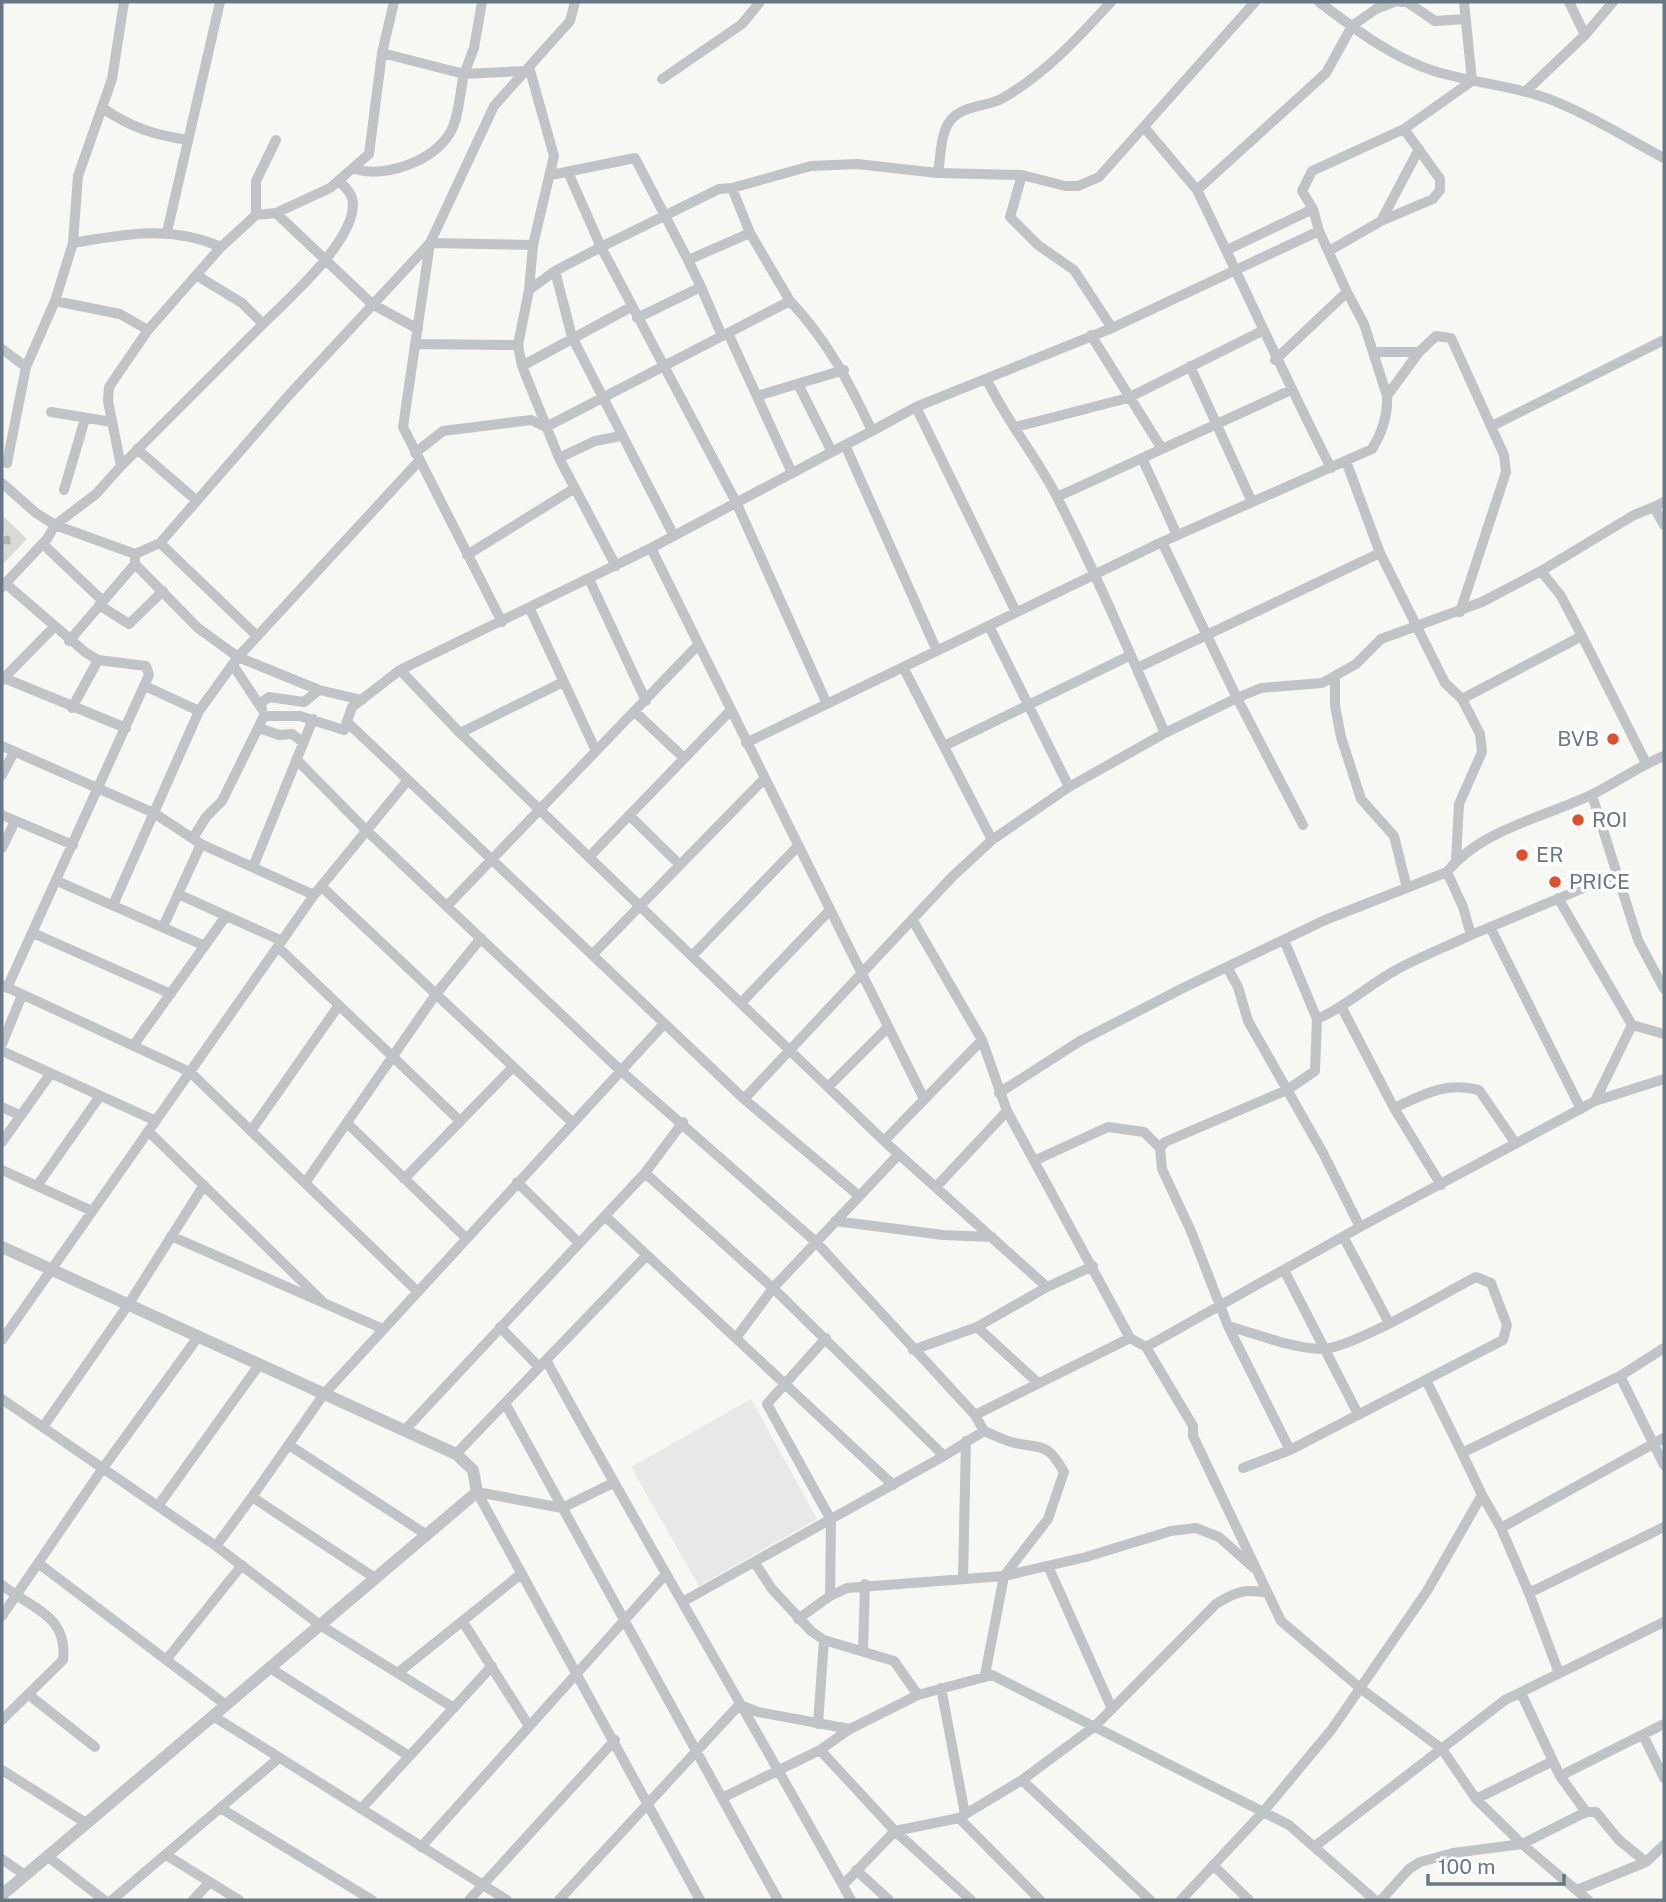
<svg xmlns="http://www.w3.org/2000/svg" width="1666" height="1902" font-family="'Public Sans',sans-serif">
<style>
.built{fill:#e8e8e7}
.cemetery{fill:url(#cemetery-stones)}
.lines{fill:none;stroke-linecap:round;stroke-linejoin:round}
.minor{stroke:#c0c4c7;stroke-width:10}
.tertiary{stroke:#c0c4c7;stroke-width:12}
.poi-dot{fill:#dc502e;stroke:#fff;stroke-width:2.5}
.labels{text-anchor:middle;stroke-width:7;stroke-linejoin:round;paint-order:stroke}
.poi-label{font-size:21px;fill:#677884;stroke:#fff;text-anchor:start}
</style>
<defs>
<pattern id="cemetery-stones" width="16" height="16" patternUnits="userSpaceOnUse" patternTransform="scale(1.75)"><rect width="16" height="16" fill="#d7dcd3"/><path d="M2 7V4a2 2 0 0 1 4 0v3zM10 15v-3a2 2 0 0 1 4 0v3z" fill="#b2b7b1"/></pattern>
</defs>
<rect width="100%" height="100%" fill="#f7f7f4"/>
<path class="built" d="M751,1399l66,120 -118,67 -68,-119z"/>
<path class="cemetery" d="M2,515l25,24 -25,26z"/>
<g class="lines">
<path class="minor" d="M1319,2c35,26 73,56 115,69 42,13 86,15 125,32 36,15 71,37 105,55
M1400,2h7l28,19 30,-2
M1569,2l16,33
M382,53l82,21 10,-26 8,-46
M529,67l25,89 -21,89
M662,79l80,-55 18,-22
M1526,91l59,-56 28,-33
M104,109c28,19 51,26 84,31
M1144,127l53,63
M354,169c31,9 78,-7 96,-36 9,-15 10,-42 14,-59l60,-3
M568,172l33,75 118,-58 13,-1 79,-22 46,-2 81,9 84,2 43,11h13l21,-9 156,-175
M938,173c3,-16 2,-39 12,-52 11,-16 38,-14 53,-23 42,-24 76,-61 108,-96
M551,175l84,-17 53,102 62,-27
M1022,175l-12,42 28,28 36,25 38,58
M732,188l18,45 40,68
M276,213l54,-25 39,-34 13,-101 12,-51
M256,215v-34l20,-41
M1381,221l38,-72
M167,232l53,-230
M73,243c53,-9 97,-18 148,4l-73,83 -39,57 -1,14 13,65
M221,247l35,-32 20,-2 96,91 46,25
M1227,250l86,-41
M1329,251l52,-30 52,-22 7,-9v-11l-36,-50 68,-48 -8,-79
M688,260l13,27
M555,271l17,66 102,199
M529,290l26,-19 46,-24 135,255 91,202
M55,301l65,13 28,16
M637,318l64,-31 21,49
M263,324c24,-24 99,-89 89,-126 -2,-7 -8,-12 -13,-17
M728,333l64,140
M1091,335l71,114
M415,344l103,1
M2,349l24,18
M1373,352h46
M1275,360l72,-68 -28,-61 -6,-22 -11,-18 10,-20 92,-42
M522,366l109,-59
M1190,366l62,136
M987,380c20,42 50,77 71,119 39,76 72,155 107,234
M798,384l34,68
M757,396l87,-26
M1387,396l32,-44 17,-16 15,2 53,117 2,17 -46,140
M916,407l100,205
M51,412l61,10
M1492,426l172,-86
M1016,427l112,-29 134,-67
M872,431l44,-24 196,-79 207,-97
M137,449l60,52
M415,453l28,-22 88,-11 15,7 244,-126c37,39 59,81 82,130l-27,14
M559,458l36,-17 26,-5
M1142,458l35,77
M1346,461l34,92 65,130 17,16 18,35 2,18 -23,52 -3,56
M7,463l19,-96 29,-66 18,-58 5,-67 34,-97 12,-77
M1331,468c-47,-92 -89,-186 -134,-278l129,-117 26,-47 24,-17 18,-7
M2,483l34,30 19,12 41,-31 25,-28 142,-142 -21,-21 -46,-28
M64,490l21,-71
M1057,497l234,-107
M1664,502l-10,5 10,18
M1162,542l75,156 66,127
M160,543l97,93
M43,544l60,57
M651,548l273,551
M467,555l108,-67
M135,564l63,64 40,29 -39,54 -54,-25
M589,579l57,122
M5,583l80,69 13,8 48,6 3,9 -142,313
M2,587l45,-48 8,-14 80,29
M99,605l30,19 34,-33
M530,609l66,142
M502,622l-99,-195 27,-184 103,2 -4,45 -11,55 4,21 37,92 57,108
M989,626l80,161
M1582,636l64,127
M69,641l66,-77v-10l25,-11 129,-148 141,-152 64,-137 76,-85 5,-19
M233,665l29,44
M903,667l89,173
M1137,668l243,-115
M400,670l60,63 424,408 163,146
M1335,677v29l6,31 20,62 33,37 13,52
M4,678l122,50
M2,680l51,-52
M1462,699l120,-63 -21,-40 -20,-25
M362,700l-43,-10 -81,-33 181,-196
M261,703l8,-6 35,5 15,-12
M72,708l26,-48
M635,712l49,46
M347,722l397,377 114,96
M259,728l20,7 13,-1 11,8
M460,733l103,-51
M746,743l416,-201 210,-93c10,-16 16,-34 15,-53l-23,-72 -17,-32
M2,746l152,67 47,31 113,51
M944,746l187,-91
M298,761l67,68 255,241 196,172 159,173 9,16 -40,25 -260,145
M2,775l12,-23
M1592,795l46,145 26,49
M2,815l71,30
M629,815l51,50
M193,838l13,-21 16,-16 42,-85h36l44,14 8,-23 48,-37 251,-122 194,-103 92,206
M2,848l13,-27
M589,857l141,-146
M253,867l60,-148
M57,881l148,65
M321,886l251,236
M178,894l104,47
M1558,898l74,127 32,9
M113,905l86,-194
M447,906l250,-260
M912,919l70,121
M163,927l38,-83
M1490,927l91,182
M33,933l138,61
M1471,935l144,-60
M1284,940l33,79
M278,947l182,174
M592,955l172,-176
M692,956l106,-110
M1227,967l11,20 10,34 75,132 37,74
M2,985l188,87 228,220
M741,1003l89,-93
M1342,1008l52,100 47,77
M2,1044l20,-49
M133,1046l93,-130
M2,1051l154,70
M828,1087l60,-60
M999,1093l81,-52 103,-53 142,-68 122,-48c34,-43 99,-55 146,-78 24,-12 46,-28 71,-38
M744,1099l208,-222 40,-37 77,-53 96,-54 72,-35 24,-10 61,-5 34,-19 25,-25 101,-37 59,-31 93,-56 20,-8
M1595,1101l37,-76
M2,1107l17,8
M1394,1108c29,-13 52,-27 85,-18l37,54
M347,1123l119,115
M148,1131l174,170
M251,1131l88,-126
M884,1141l98,-101 25,71 123,227 16,9 47,79v10l88,185 79,67 82,61 34,50 46,45 66,56
M2,1142l49,-69
M1036,1160l72,-33 36,5 16,16
M2,1170l90,41
M645,1173l128,115 171,168
M404,1179l109,-112
M517,1182l62,61
M305,1183l131,-189 45,-56
M37,1186l63,-90
M937,1186l70,-75
M605,1216l288,269
M835,1221l108,14 49,2
M171,1236l212,93
M1344,1238l45,85
M1284,1270l74,144
M1228,1326c29,8 62,22 93,23 29,1 125,-57 155,-72l15,6 16,42 -4,15 -213,110 -47,18
M500,1327l39,40
M977,1327l60,55
M736,1338l37,-50 126,-134
M826,1338l-59,66 64,116 -1,76
M2,1340l312,-445 93,-114
M1146,1347l214,-120 235,-126 69,-22
M1664,1348l-44,28 44,89
M913,1350l64,-23 70,-40 46,-21
M546,1360c99,181 205,359 305,540
M1426,1380l36,73
M2,1399l214,147 104,79 134,83
M505,1403l273,497
M975,1415l155,-77
M43,1427l85,-122 76,-120
M404,1431l241,-258 38,-51
M984,1431c10,4 21,10 31,12 30,6 32,0 49,29l-16,47 -44,57 -19,99
M289,1445l138,90
M1290,1450l-62,-124 -37,-95 -29,-62 -2,-21 5,-6 122,-52 28,-19 2,-52c29,-12 51,-34 79,-49 23,-13 50,-23 75,-35l-8,-28 -16,-35
M456,1454l191,-199
M477,1492l223,408
M477,1492l85,16 51,-25
M1482,1495l19,33 28,65
M158,1506l101,-141
M1501,1528l163,-90
M216,1546l36,-49
M38,1563l188,142
M755,1563l17,26 39,42 13,9 70,21 24,34
M1048,1566l64,143
M375,1578l-123,-81 72,-103 340,-370
M963,1578l3,-137
M2,1585c30,24 66,30 61,75l-61,60
M2,1616l101,-148 95,-131
M798,1619l32,-23 17,-8 157,-12 82,-19 85,-26 25,-3 23,9 35,31
M463,1622l66,104
M863,1651l2,-67
M166,1660l76,-95
M270,1668l139,88
M399,1672l122,-98
M1559,1673l-30,-80 135,-66
M941,1688l24,126
M1521,1693l39,83 26,36
M29,1695l66,52
M740,1705l18,7 92,17
M213,1716l294,184
M818,1724l6,-84
M1643,1735l21,43
M820,1750l75,81 76,69
M2,1770l84,53
M1560,1776l104,-52
M1022,1780l128,120
M722,1798l98,-48 30,-21 68,-34 74,-20 297,150 86,75
M1476,1799l77,-38
M222,1809l150,91
M361,1809l131,-143
M959,1818l81,82
M421,1847l245,-273
M1314,1847l191,-147 159,-78
M166,1855l73,45
M47,1856l57,44
M2,1859l23,16
M1213,1865l36,35
M856,1870l33,30
M843,1885l52,-54 64,-13 63,-38 73,-54 121,-122c19,-12 30,-16 51,-11
M1577,1890l69,-28 18,-17
M112,1900l167,-142
M193,1900l17,-18
M469,1900l146,-160
M559,1900l181,-196
M1181,1900l83,-89 68,-82 95,-138 55,-96 -20,-42 158,-77
M1381,1900l28,-31 11,-7 33,-9 69,-9 64,-32h10l23,28 27,22"/>
<path class="tertiary" d="M2,1247l454,207 17,16 4,22 -475,403"/>
</g>
<g class="poi-dot">
<circle cx="1613" cy="739" r="7"/>
<circle cx="1578" cy="820" r="7"/>
<circle cx="1522" cy="855" r="7"/>
<circle cx="1555" cy="882" r="7"/>
</g>
<g class="labels">
<g class="poi-label">
<text x="1599" y="746" text-anchor="end">BVB</text>
<text x="1592" y="827">ROI</text>
<text x="1536" y="862">ER</text>
<text x="1569" y="889">PRICE</text>
</g>
</g>
<rect width="1666" height="1902" fill="none" stroke="#677884" stroke-width="7"/>
<path d="M1428 1874v10h136v-10" fill="none" stroke="#677884" stroke-width="3.5"/>
<text x="1438" y="1874" font-size="21" fill="#677884" stroke="#ffffff" stroke-width="5" paint-order="stroke">100 m</text>
</svg>
